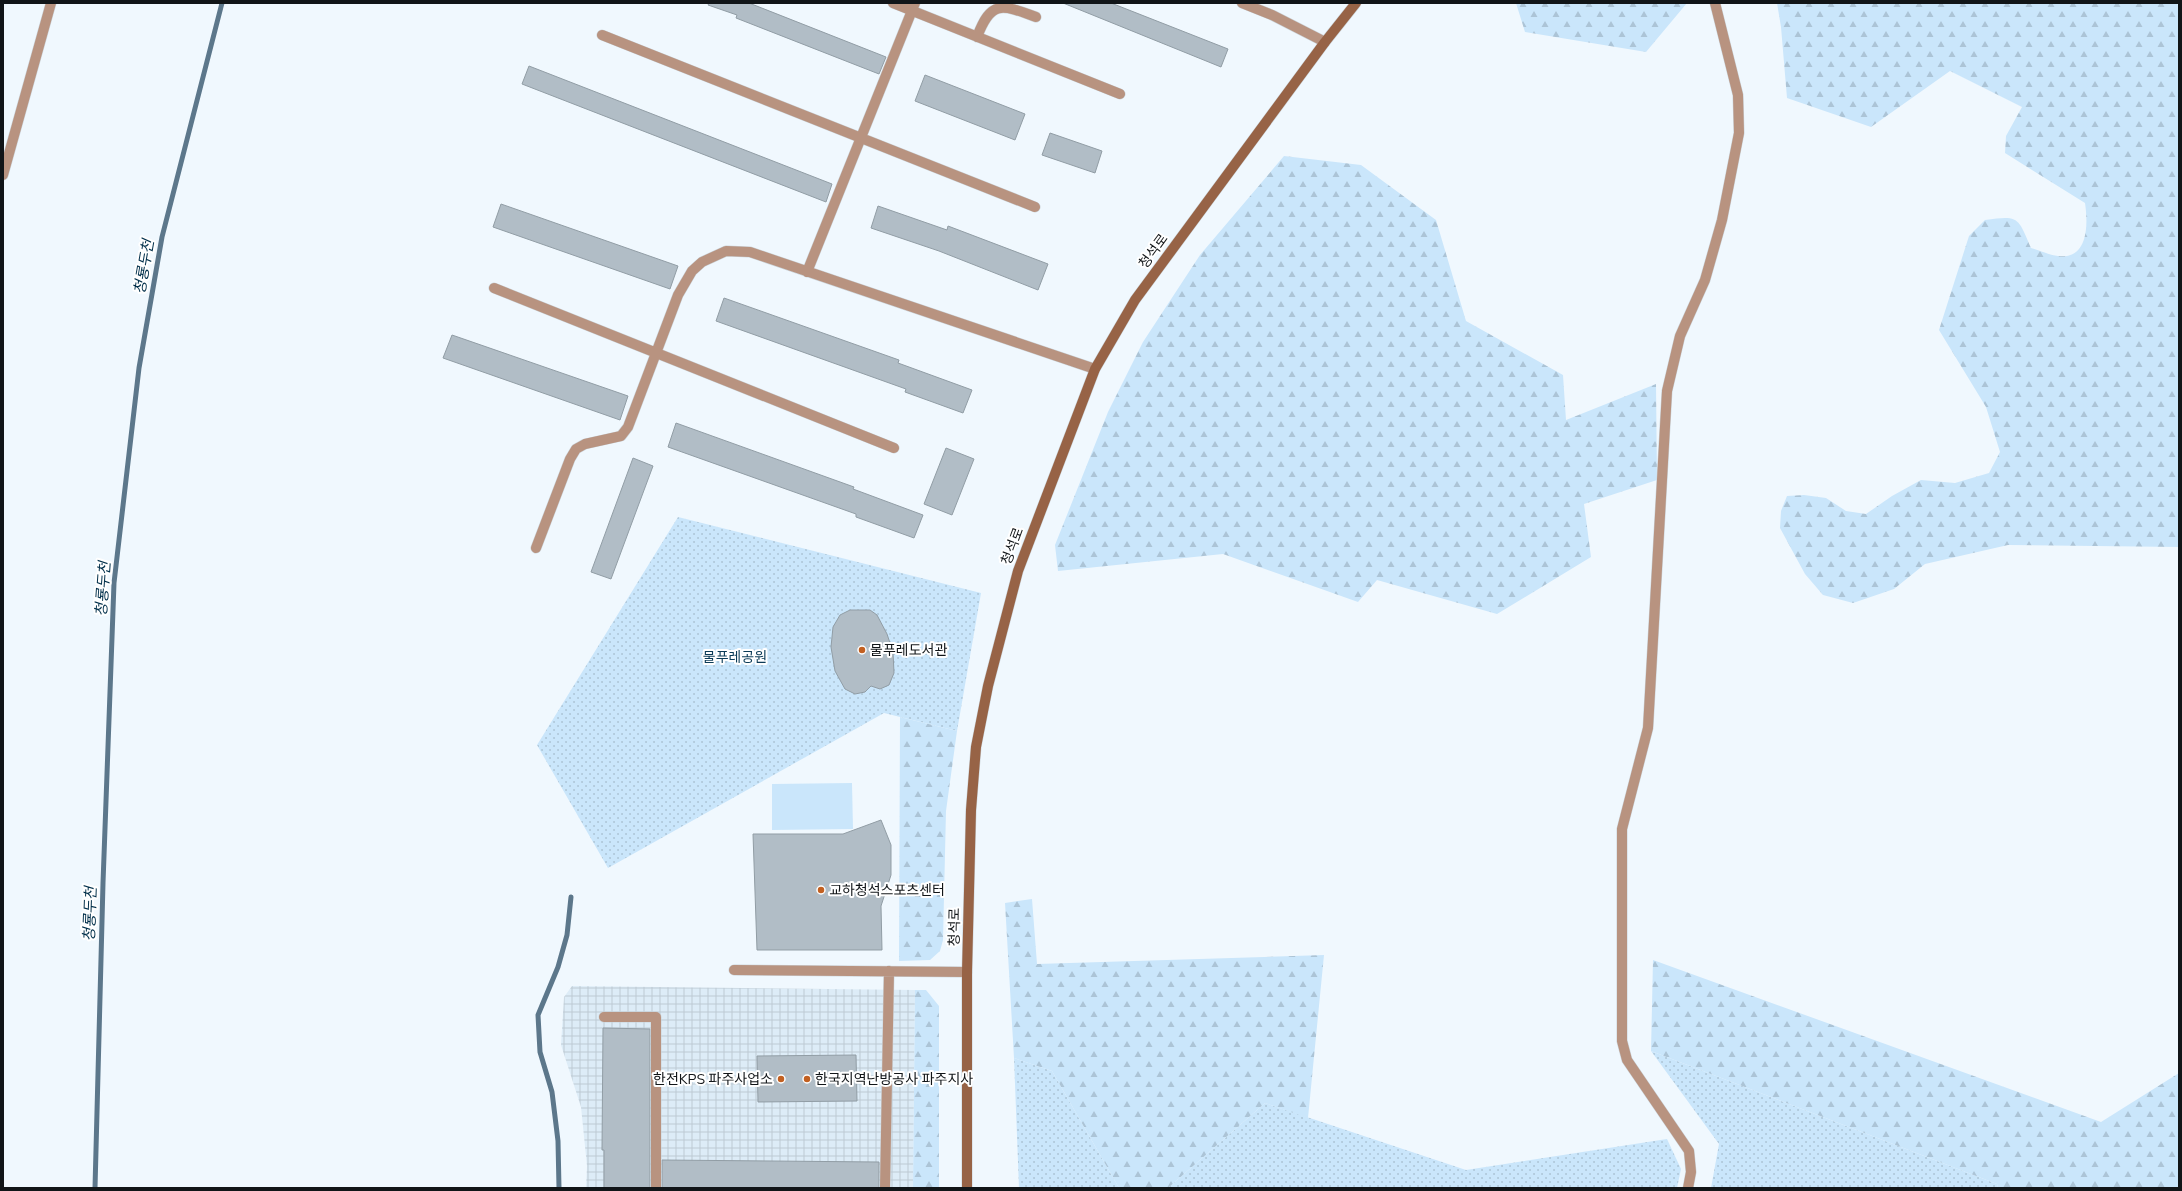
<svg xmlns="http://www.w3.org/2000/svg" width="2182" height="1191" font-family="'Nunito Sans','Noto Sans KR',sans-serif">
<style>
.industrial{fill:url(#industrial-grid)}
.grass{fill:url(#grass-dots)}
.forest{fill:url(#forest-firs)}
.pitch{fill:#cae6fb}
.lines{fill:none;stroke-linecap:round;stroke-linejoin:round}
.stream{stroke:#5c778b;stroke-width:5}
.building{fill:#b1bdc6;stroke:#919da5}
.service-casing{stroke:#ccd4d9;stroke-width:11}
.minor-casing{stroke:#ccd4d9;stroke-width:11}
.tertiary-casing{stroke:#ccd4d9;stroke-width:11}
.secondary-casing{stroke:#ccd4d9;stroke-width:11}
.service{stroke:#b89380;stroke-width:10}
.minor{stroke:#b89380;stroke-width:10}
.tertiary{stroke:#b89380;stroke-width:10}
.secondary{stroke:#976346;stroke-width:10}
.poi-dot{fill:#c26021;stroke:#fff;stroke-width:1.5}
.labels{text-anchor:middle;stroke-width:4;stroke-linejoin:round;paint-order:stroke}
.street-label{font-size:14px;fill:#111518;stroke:#fff}
.poi-label{font-size:14px;fill:#111518;stroke:#fff;text-anchor:start}
.park-label{font-size:14px;fill:#0b3b57;stroke:#fff}
.water-label{font-size:15px;font-style:italic;fill:#002f4a;stroke:#fff}
</style>
<defs>
<pattern id="industrial-grid" width="8" height="8" patternUnits="userSpaceOnUse"><rect width="8" height="8" fill="#ddecf7"/><path d="M0 4h8M4 0v8" fill="none" stroke="#bdcad3"/></pattern>
<pattern id="grass-dots" width="8" height="8" patternUnits="userSpaceOnUse"><rect width="8" height="8" fill="#cae6fb"/><path d="M2 2h.1M6 6h.1" fill="none" stroke="#acc4d6" stroke-width="1.8" stroke-linecap="round"/></pattern>
<pattern id="forest-firs" width="22" height="20" patternUnits="userSpaceOnUse"><rect width="22" height="20" fill="#cae6fb"/><path d="M5 1l3.5 6h-7zM16 11l3.5 6h-7z" fill="#acc4d6"/></pattern>
</defs>
<rect width="100%" height="100%" fill="#f0f8fe"/>
<path class="industrial" d="M572,986l343,4 -2,198h-327l1,-22 -6,-59 -20,-62 3,-48z"/>
<path class="grass" d="M678,517l303,76 -24,138 -73,-18 -276,155 -71,-123z
M1651,1051l346,133 1,4h-287l8,-44z
M1014,1058l38,13 67,117h-100z
M1265,1103l201,67 201,-31 14,30 -4,19h-509z"/>
<path class="forest" d="M1516,3h171l-41,49 -121,-20z
M1777,3h398l4,2v542l-171,-2 -83,19 -31,25 -41,14 -30,-8 -18,-21 -25,-46 1,-17 6,-15 17,-1 22,3 20,13 20,3 26,-18 29,-16 34,3 34,-10 11,-21 -14,-45 -47,-77 30,-94 16,-16c34,-5 33,-3 46,28 8,2 18,7 27,8 31,4 30,-33 27,-53l-80,-50 1,-17 16,-29 -72,-36 -79,56 -84,-29 -6,-71z
M1284,156l77,9 75,55 30,101 97,54 3,45 90,-36 1,96 -73,24 7,53 -94,57 -120,-34 -19,22 -135,-48 -165,17 -3,-26 53,-133 35,-70 57,-87z
M900,717l57,14 -11,80 -3,129 -3,11 -10,9 -31,1z
M1032,899l5,65 287,-9 -16,163 -43,-15 -97,85h-49l-67,-117 -38,-13 -9,-155z
M1653,960l448,162 78,-49v115h-181l-1,-4 -346,-133z
M915,990h11l13,16v182h-26z"/>
<path class="pitch" d="M852,783l1,46 -81,1v-46z"/>
<g class="lines">
<path class="stream" d="M95,1188l8,-305 11,-300 25,-215 23,-131 60,-234
M559,1188l-1,-47 -6,-49 -12,-40 -2,-37 20,-48 9,-32 4,-38"/>
</g>
<path class="building" d="M709,3h40l137,54 -7,17 -143,-56 1,-3 -29,-10z
M1063,3h48l117,46 -7,18z
M529,66l303,118 -6,18 -304,-118z
M925,75l100,39 -10,26 -100,-39z
M1050,133l52,18 -7,22 -53,-18z
M501,204l177,62 -8,23 -177,-62z
M878,206l69,24 1,-4 100,38 -10,26 -99,-39 -68,-23z
M724,298l175,62 -1,3 74,27 -9,23 -58,-21 1,-3 -190,-68z
M452,335l176,61 -8,24 -177,-62z
M676,423l178,64 -1,2 70,26 -9,23 -58,-21v-3l-188,-67z
M946,448l28,11 -22,56 -28,-11z
M633,458l20,8 -42,113 -20,-7z
M850,610h20l7,5 10,19 6,18 1,21 -5,12 -9,4 -9,-3 -6,6 -10,2 -10,-5 -10,-18 -4,-24 2,-20 7,-12z
M881,820l10,25v30l-10,31 1,44h-125l-4,-116h90z
M603,1028l47,1v159h-46v-38h-2z
M856,1055l1,46 -99,1 -1,-46z
M662,1160l217,2v26h-217z"/>
<g class="lines">
<g class="service-casing">
<path id="service" d="M893,3l227,91
M602,35l433,172
M977,37c14,-37 24,-33 59,-20
M807,272l108,-269
M494,288l400,160
M536,548l34,-89 6,-10 9,-5 36,-8 7,-9 50,-132 14,-24 10,-9 24,-11 24,1 345,117
M734,970l233,2
M604,1017h52v171
M885,1188l4,-217
M1688,1188l3,-16 -2,-21 -62,-91 -5,-19v-212l26,-101 19,-337 13,-55 25,-56 17,-60 17,-87 -1,-38 -23,-92"/>
</g>
<g class="minor-casing">
<path id="minor" d="M1242,3l30,12 53,27"/>
</g>
<g class="tertiary-casing">
<path id="tertiary" d="M3,175l48,-172"/>
</g>
<g class="secondary-casing">
<path id="secondary" d="M967,1188v-216l4,-162 5,-63 12,-61 30,-115 77,-202 40,-69 190,-258 31,-39"/>
</g>
<use href="#service" class="service"/>
<use href="#minor" class="minor"/>
<use href="#tertiary" class="tertiary"/>
<use href="#secondary" class="secondary"/>
</g>
<g class="poi-dot">
<circle cx="862" cy="650" r="4"/>
<circle cx="821" cy="890" r="4"/>
<circle cx="781" cy="1079" r="4"/>
<circle cx="807" cy="1079" r="4"/>
</g>
<g class="labels">
<g class="street-label">
<text transform="translate(1153 251) rotate(-54)" y="5">청석로</text>
<text transform="translate(1012 546) rotate(-70)" y="5">청석로</text>
<text transform="translate(954 927) rotate(-89)" y="5">청석로</text>
</g>
<g class="poi-label">
<text x="870" y="655">물푸레도서관</text>
<text x="829" y="895">교하청석스포츠센터</text>
<text x="773" y="1084" text-anchor="end">한전KPS 파주사업소</text>
<text x="815" y="1084">한국지역난방공사 파주지사</text>
</g>
<g class="park-label">
<text x="735" y="662">물푸레공원</text>
</g>
<g class="water-label">
<text transform="translate(144 267) rotate(-80)" y="5">청룡두천</text>
<text transform="translate(103 589) rotate(-86)" y="5">청룡두천</text>
<text transform="translate(90 914) rotate(-88)" y="5">청룡두천</text>
</g>
</g>
<rect width="2182" height="1191" fill="none" stroke="#111518" stroke-width="8"/>
</svg>
